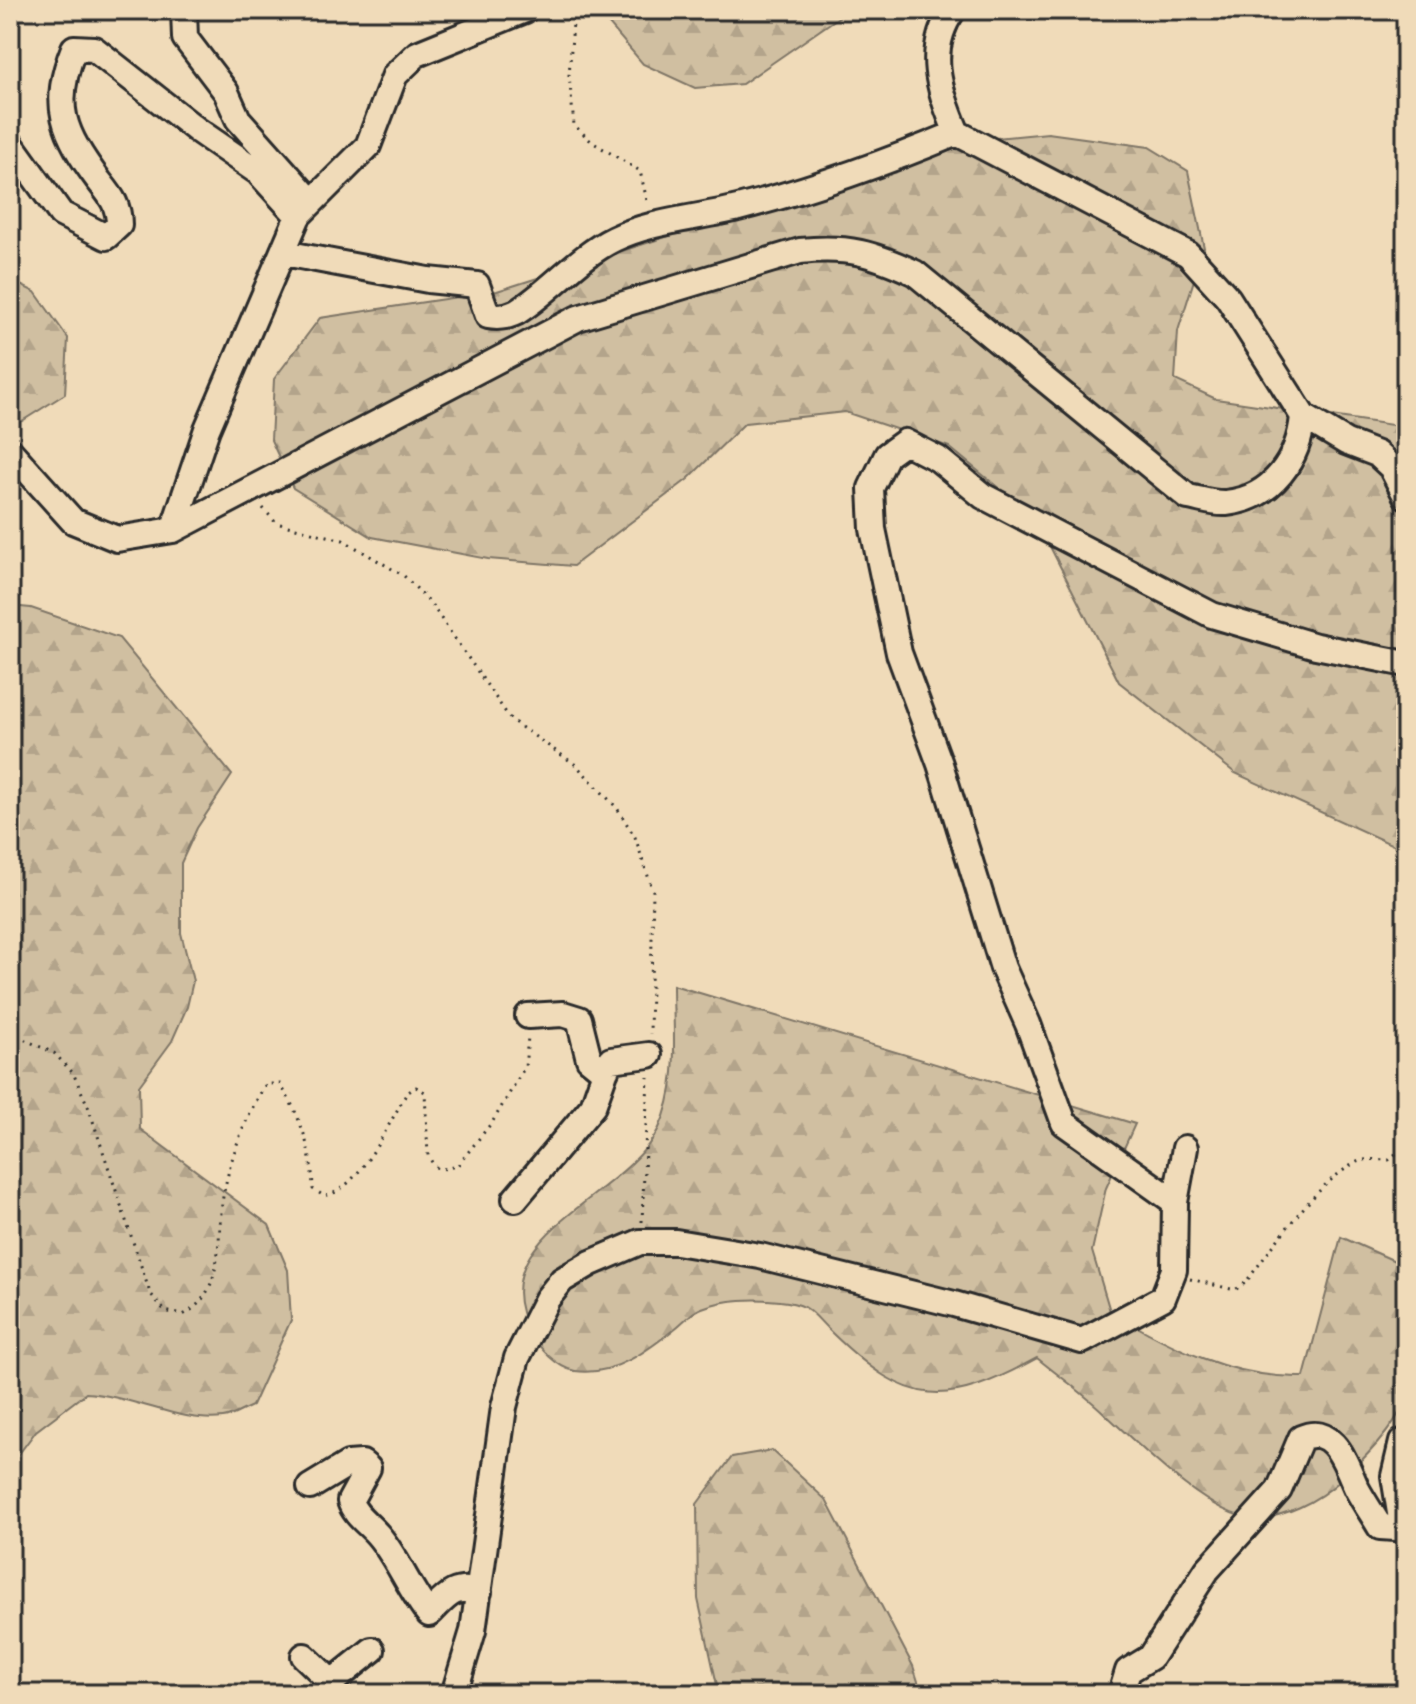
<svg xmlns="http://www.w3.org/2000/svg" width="1416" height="1704" font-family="Itim,sans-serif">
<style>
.forest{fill:url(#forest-firs);stroke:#7e7566;stroke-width:2}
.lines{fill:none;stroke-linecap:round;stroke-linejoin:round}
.minor-casing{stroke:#2b2b2b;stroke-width:30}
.path{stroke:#2b2b2b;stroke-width:3;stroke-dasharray:2 6;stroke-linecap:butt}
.minor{stroke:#f0dbb9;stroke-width:24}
</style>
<defs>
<pattern id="forest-firs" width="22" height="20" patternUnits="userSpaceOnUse" patternTransform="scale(2)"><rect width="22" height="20" fill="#d0bfa1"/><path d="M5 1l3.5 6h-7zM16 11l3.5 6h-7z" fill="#b3a48b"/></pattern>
</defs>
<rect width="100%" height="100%" fill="#f0dbb9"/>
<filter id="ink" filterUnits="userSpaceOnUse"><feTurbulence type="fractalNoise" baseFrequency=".0125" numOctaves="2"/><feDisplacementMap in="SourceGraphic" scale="16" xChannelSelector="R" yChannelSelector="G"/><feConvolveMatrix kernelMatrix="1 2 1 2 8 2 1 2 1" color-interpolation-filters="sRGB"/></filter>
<g filter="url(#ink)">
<path class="forest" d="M597,10h252l-107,74 -47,4 -52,-24z
M1048,133l101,14 39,24 16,77 -26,83 -3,49 41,19 190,28v424l-171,-78 -116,-91 -83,-163 -87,-72 -104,-35 -100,11 -57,56 -115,87 -85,-7 -116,-22 -79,-49 -22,-48 3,-61 46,-61 177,-27 325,-104 101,-42z
M10,280l25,12 33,46 -3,56 -43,27 -12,1z
M10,606l21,2 88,30 113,137 -35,53 -16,35v70l12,48 -6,26 -15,34 -33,45 1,43 129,96 19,45 3,50 -39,86c-8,3 -20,11 -29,12 -40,6 -94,-23 -137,-25l-50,38 -26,35z
M673,985l462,139 -29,64 -14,63 18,60c59,36 124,68 194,66l37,-140 65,29v134c-14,31 -40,57 -65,80 -23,21 -58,39 -89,38 -44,-2 -116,-76 -148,-105 -21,-20 -45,-37 -67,-55 -92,50 -127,50 -204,-24 -22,-21 -22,-30 -53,-33 -25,-3 -55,-2 -78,7 -9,3 -17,12 -24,18 -28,23 -64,51 -103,45 -18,-3 -36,-23 -44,-38 -55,-97 93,-133 128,-205 21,-43 14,-97 14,-143z
M772,1450l54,50 87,166 9,28h-203l-21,-95 -1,-95 35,-47z"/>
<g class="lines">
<g class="minor-casing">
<path id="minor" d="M184,10l1,28 41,54 12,27 72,81
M953,10c-28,39 -14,81 4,123l231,121 40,44 75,118 43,26 31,12 14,13 15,29
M10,143l51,71 45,23 13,-12c0,-20 -8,-29 -20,-44 -36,-49 -48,-75 -25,-133l20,1 103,81 61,42 40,44
M284,253l144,27 49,5 11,31c10,2 19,1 29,-4 34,-21 60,-55 97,-73 37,-18 84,-21 124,-31 75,-19 147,-45 219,-75
M10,451l63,70 44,18 56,-9 405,-212 222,-67c48,-5 72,2 115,22l273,224c12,2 26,7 38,6 47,-5 73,-44 77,-87
M173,530l34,-101 91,-213 70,-70 27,-71 22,-21 108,-44
M528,1016l35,-2 16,5 10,40 16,13 6,-12 38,-5
M515,1199l78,-93 12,-34
M1175,1202l10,-54
M310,1487l38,-23 14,-1 6,5 -18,33c5,15 18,22 28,34 19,22 31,54 51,79 17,-17 25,-30 50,-22
M304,1656l22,21 2,17
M327,1686l45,-36
M454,1694l19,-63 31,-224 13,-49 30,-59 15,-19 29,-17 49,-21h36l84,14 194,48 128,37 81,-43 11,-28 1,-68 -111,-79 -36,-99 -25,-56 -63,-204 -41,-111 -26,-124 -2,-41 16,-33 18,-13 33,17 45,37 229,119 104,31 90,18
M1121,1694l7,-23 23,-14 56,-87 72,-80 22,-52c34,-15 45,28 56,51 7,13 16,26 23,38l16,1 5,-9 -7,-43 8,-34 4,3"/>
</g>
<path class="path" d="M574,10l-5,65 5,50 18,17 48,29 8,34
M263,508l13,15 67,17 61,36 25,25 82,119 65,45 41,43 18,29 18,54 -3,143
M10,1033l44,20 19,20 15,33 62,187 15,18 18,4c46,-24 31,-84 42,-128 8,-37 21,-71 41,-103h14c21,33 32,66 33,105l11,7c35,-5 65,-74 83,-103l9,-6 9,5 3,64 7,11 11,2 12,-4 35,-44 32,-54 3,-30
M642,1222l6,-145
M1190,1279l45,11 10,-7c30,-38 69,-99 112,-121 9,-4 22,-2 32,-2l17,-16"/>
<use href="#minor" class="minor"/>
</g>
</g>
<rect width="1416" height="1704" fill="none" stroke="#f0dbb9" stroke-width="40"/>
<rect x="20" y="20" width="1376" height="1664" fill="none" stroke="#2b2b2b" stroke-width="3" filter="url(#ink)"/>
</svg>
